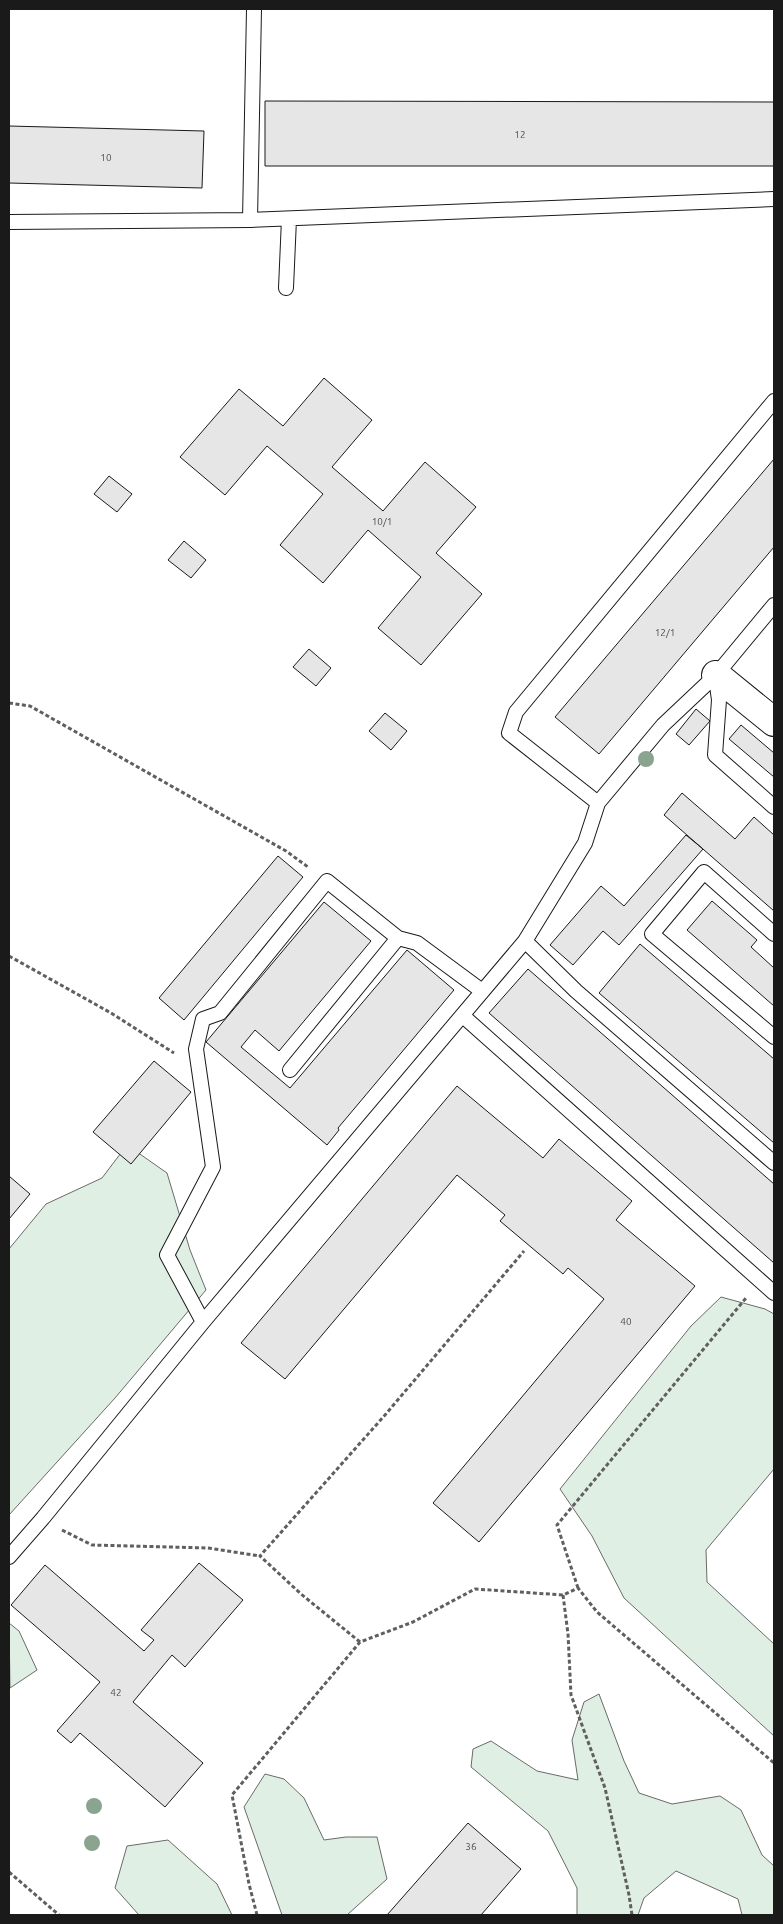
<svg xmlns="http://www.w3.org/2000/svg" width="783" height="1924" font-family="Ubuntu,sans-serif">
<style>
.green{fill:#e0efe3;stroke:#6a6a6a}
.building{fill:#e6e6e6;stroke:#1a1a1a}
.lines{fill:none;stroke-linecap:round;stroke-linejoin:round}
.service-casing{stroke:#1a1a1a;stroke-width:16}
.minor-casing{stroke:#1a1a1a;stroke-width:30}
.path{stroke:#5f5f5f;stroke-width:3;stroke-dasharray:4 2.5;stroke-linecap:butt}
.service{stroke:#fff;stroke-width:14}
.minor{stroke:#fff;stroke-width:28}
.tree{fill:#8aa48f}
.labels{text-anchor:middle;stroke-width:4;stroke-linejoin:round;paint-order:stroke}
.number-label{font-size:10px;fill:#4d4d4d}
</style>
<rect width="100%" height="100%" fill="#fff"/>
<path class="green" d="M127,1145l40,28 23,77 16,40 -91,108 -106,117v-266l37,-45 56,-26z
M721,1297l44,12 9,5v155l-68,81 1,32 67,62v92l-150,-138 -32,-62 -32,-47 131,-163z
M9,1623l10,8 18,39 -27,18z
M599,1694l25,67 15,32 33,11 48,-8 21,14 21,45 12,11v49h-32l-4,-16 -62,-28 -32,27 -6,17h-61v-27l-29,-57 -77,-64 2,-18 18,-8 46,30 41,9 -6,-40 12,-38z
M265,1774l19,5 20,19 20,42 22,-3h31l10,42 -40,36h-65l-38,-108z
M168,1840l49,44 15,31h-93l-24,-27 12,-42z"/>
<path class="building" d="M265,101l509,1v64h-509z
M9,126l195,5 -2,57 -193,-5z
M324,378l48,42 -40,47 51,44 42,-49 51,45 -40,46 46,41 -61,71 -43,-37 43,-51 -53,-47 -45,53 -43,-38 43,-51 -56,-48 -42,49 -45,-38 59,-68 44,37z
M774,459v88l-175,207 -44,-37z
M109,476l23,18 -15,18 -23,-18z
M184,541l22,19 -15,18 -23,-18z
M309,649l22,19 -15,18 -23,-19z
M696,709l14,12 -21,24 -13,-11z
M385,713l22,18 -16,19 -22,-19z
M741,725l33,28v24l-45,-38z
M682,793l53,46 19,-22 20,18v76l-110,-96z
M686,835l17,14 -84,96 -16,-14 -30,34 -23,-20 51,-59 23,20z
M278,856l25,21 -119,143 -25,-22z
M712,901l45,39 -6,7 23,21v38l-87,-76z
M324,902l47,39 -92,110 -24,-21 -14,17 49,41 117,-138 47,40 -116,138 1,2 -12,15 -121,-103z
M640,944l134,115v84l-175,-150z
M528,969l246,215v79l-285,-250z
M154,1061l37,31 -60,72 -38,-32z
M457,1086l86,72 16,-19 73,62 -16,19 79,66 -216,256 -46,-39 171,-204 -36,-31 -5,6 -63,-53 5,-6 -48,-40 -172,204 -44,-36z
M9,1176l21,18 -21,25z
M199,1563l44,37 -58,67 -13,-12 -39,47 70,61 -38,44 -85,-74 -9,10 -14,-12 43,-49 -89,-77 34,-40 99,86 10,-11 -13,-10z
M468,1823l53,46 -40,46h-94z"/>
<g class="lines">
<g class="service-casing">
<path id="service" d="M254,9l-4,211 524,-21
M9,222l241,-2
M286,288l3,-69
M716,678l3,22 -4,55 59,52
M598,803l65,-78 53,-50 58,-70
M774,934l-70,-62 -52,62 122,103
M398,938l19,5 65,48
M525,941l51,50 198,172
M463,1016l311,277
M203,1322l-36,-67 46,-88 -17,-118 7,-30 17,-6 107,-132 71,57 -108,132
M9,1557l34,-39 160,-196 322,-381 60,-98 13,-40 -89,-70 7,-21 258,-311"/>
</g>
<g class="minor-casing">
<path id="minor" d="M716,675l58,47"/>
</g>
<path class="path" d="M9,703l21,3 256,145 22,16
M9,956l102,57 63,40
M62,1530l30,15 116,3 52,8
M578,1588l-21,-63 189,-227
M563,1595l5,39 3,61 34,93 24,107 3,20
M360,1642l-59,-48 -41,-38 125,-141 139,-164
M9,1872l50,43
M257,1915l-8,-31 -17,-89 128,-153 53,-20 62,-33 88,6 15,-7 19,24 177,151"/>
<use href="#service" class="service"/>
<use href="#minor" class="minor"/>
</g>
<g class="tree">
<circle cx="646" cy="759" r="8"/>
<circle cx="94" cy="1806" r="8"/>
<circle cx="92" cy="1843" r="8"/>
</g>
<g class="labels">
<g class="number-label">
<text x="520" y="138">12</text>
<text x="106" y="161">10</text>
<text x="382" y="525">10/1</text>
<text x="665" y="636">12/1</text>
<text x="626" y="1325">40</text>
<text x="116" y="1696">42</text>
<text x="471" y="1850">36</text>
</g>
</g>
<rect width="783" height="1924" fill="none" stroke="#1a1a1a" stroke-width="20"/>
</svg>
